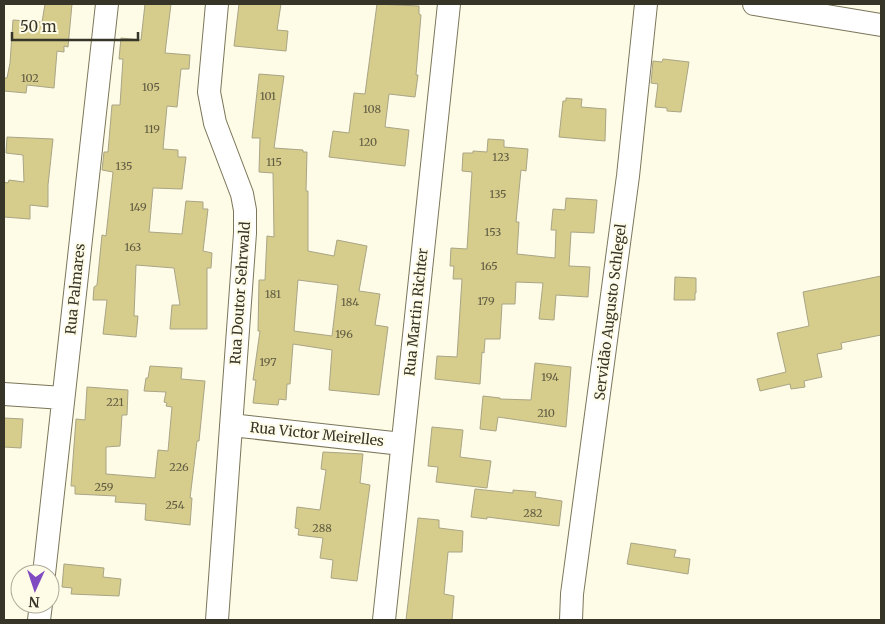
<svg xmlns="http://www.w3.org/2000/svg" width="885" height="624" font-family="Merriweather,serif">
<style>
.building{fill:#d6cc8c;stroke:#a9a585;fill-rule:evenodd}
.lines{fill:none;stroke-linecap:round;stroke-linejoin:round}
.minor-casing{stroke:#7b7659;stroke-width:24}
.minor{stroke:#fff;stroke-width:22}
.labels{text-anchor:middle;stroke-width:4;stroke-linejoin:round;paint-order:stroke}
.number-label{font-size:11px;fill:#5f5b41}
.street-label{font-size:14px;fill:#373528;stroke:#fefbe7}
</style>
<rect width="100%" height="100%" fill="#fefbe7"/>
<path class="building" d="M45,4h27l-4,43 -4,-1v6l-7,-1 -3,37 -27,-3 -1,8 -22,-2v-13h3l3,-15 3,-43 29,2z
M145,4h26l-6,49 25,2 -1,14h-8l-4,38 -10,-1 -4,43 15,1v7h8l-4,32 -29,-1 -4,44 33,2 4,-33 17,1v7h5l-5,42 9,2 -1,15h-4v61h-37l2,-24h8l-6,-37 -38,-3 -2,51h4l-2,21 -33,-3 4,-34h-14l1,-13 3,-2 5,-50 4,1 7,-64 -11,-2 2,-18h4l4,-47h8l3,-46h-4l2,-21 20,2z
M239,4h42l-4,26 11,1 -2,20 -52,-5z
M377,4l42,2v8l2,1 -5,60h2l-3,22 -26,-3 -4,33 24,3 -4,36 -76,-9 4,-26 16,2 5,-40 11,1z
M663,59l26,3 -8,50 -14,-1v-3l-12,-1 3,-23 -7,-1 2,-22 9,1z
M259,74l25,2 -10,72 29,2v2h4l-1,39h2v60l26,5 3,-16 30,6 -8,45 21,3 -5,31 13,2 -9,68 -50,-5 3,-40 -39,-6 -3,40h-3l-1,16 -7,-1 -1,6 -25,-2 3,-23h-3l7,-49h-2l1,-51h6l2,-44 7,1 -1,-64 -14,-1 1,-34h-8zM298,280l40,5 -6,51 -38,-5z
M566,98l16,1 -1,8 25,2 -1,32 -46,-4 4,-36h3z
M7,137l46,2 -5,46v22l-18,-2v14l-26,-2v-35l4,1 1,-3 15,2 -1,-27 -17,-2z
M488,139l16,1v7l24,2 -2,22 -5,-1 -5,52h3l-2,32 38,4 1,-28h-5l2,-21 12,1 1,-12 31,2 -3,33 -23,-1 -2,34 21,1 -2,30 -32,-2 -2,25 -15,-1 4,-36 -27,-1 -1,22h-13l-2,35h-15l-1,14 -2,-1 -2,32 -45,-5 2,-23 20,1 5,-78h-9l1,-13h-4l1,-18 16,1 5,-77 -10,-1 1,-18h10v-2l14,1z
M881,276v59l-40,8 1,6 -25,5 5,23 -18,4 1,6 -14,2 -1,-5 -30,7 -3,-12 29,-7 -9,-39 32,-7 -6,-34z
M675,277l21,1v15h-1v7h-21z
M535,363l36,4 -5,60 -68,-10 -2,14 -16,-2 3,-33 17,2v1l31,1z
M150,366l32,2 -1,11 24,2 -6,60h-2l-7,57h2l-2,27 -45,-5 1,-16 -31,-2 1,-6 -41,-2v-8h-4l5,-67 9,1 2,-33 41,3 -1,25h-5l-2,31 -14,1v27l49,4 3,-28 10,1 4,-44 -6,-1 1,-3 -3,-1 2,-10 -22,-1 2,-13h2z
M4,418l19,1 -2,29 -17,-1z
M432,427l31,3 -3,27 31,4 -4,27 -51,-6 2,-15 -10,-1z
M323,452l40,2 -3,29 10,2 -13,96 -26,-3 2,-18 -13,-2 3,-20 -25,-3 1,-6 -4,-1 2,-21 23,3 6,-40 -5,-1z
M475,489l38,4v-3l23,2 -1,5 27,4 -3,25 -72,-9v2l-16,-2z
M418,518l21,2v8l24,3 -1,21h-14l-4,42 10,2 -2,24h-46z
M631,543l45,7 -2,7 16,2 -2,15 -61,-10z
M64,564l40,4 -1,9 18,2 -2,17 -48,-2 1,-6 -10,-1z"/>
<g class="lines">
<g class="minor-casing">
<path id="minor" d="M217,4l-8,88 6,31 27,71 3,16v23l-28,387
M754,4l127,21
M4,394l59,4
M231,425l171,19
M44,574l63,-570
M39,620l2,-16
M384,620l65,-616
M571,620l1,-26 56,-418 18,-172"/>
</g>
<use href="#minor" class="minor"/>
</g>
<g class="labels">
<g class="number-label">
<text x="30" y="82">102</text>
<text x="151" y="91">105</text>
<text x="268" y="100">101</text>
<text x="372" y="113">108</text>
<text x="152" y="133">119</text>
<text x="368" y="146">120</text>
<text x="501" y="161">123</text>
<text x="274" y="166">115</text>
<text x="124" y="170">135</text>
<text x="498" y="198">135</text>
<text x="138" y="211">149</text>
<text x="493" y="236">153</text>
<text x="133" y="251">163</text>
<text x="489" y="270">165</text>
<text x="273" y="298">181</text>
<text x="486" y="305">179</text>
<text x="350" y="306">184</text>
<text x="344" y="338">196</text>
<text x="268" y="366">197</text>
<text x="550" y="381">194</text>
<text x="115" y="406">221</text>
<text x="546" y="417">210</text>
<text x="179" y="471">226</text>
<text x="104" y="491">259</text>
<text x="175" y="509">254</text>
<text x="533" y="517">282</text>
<text x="322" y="532">288</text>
</g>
<g class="street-label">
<text transform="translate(75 289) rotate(-84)" y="5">Rua Palmares</text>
<text transform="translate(240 293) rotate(-86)" y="5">Rua Doutor Sehrwald</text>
<text transform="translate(416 312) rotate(-84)" y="5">Rua Martin Richter</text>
<text transform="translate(610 312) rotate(-83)" y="5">Servidão Augusto Schlegel</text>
<text transform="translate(317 434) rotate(6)" y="5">Rua Victor Meirelles</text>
</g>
</g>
<rect width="885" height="624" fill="none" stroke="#373528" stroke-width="10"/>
<g transform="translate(35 589) rotate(183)"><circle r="24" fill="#fefbe7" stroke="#aeac9b"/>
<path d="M0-4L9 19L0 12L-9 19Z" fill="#804ac1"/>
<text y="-8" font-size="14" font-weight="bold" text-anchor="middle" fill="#373528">N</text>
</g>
<path d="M12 32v8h126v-8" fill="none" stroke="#373528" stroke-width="2.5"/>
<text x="20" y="32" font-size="15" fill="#373528" stroke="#fefbe7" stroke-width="4" paint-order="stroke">50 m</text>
</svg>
